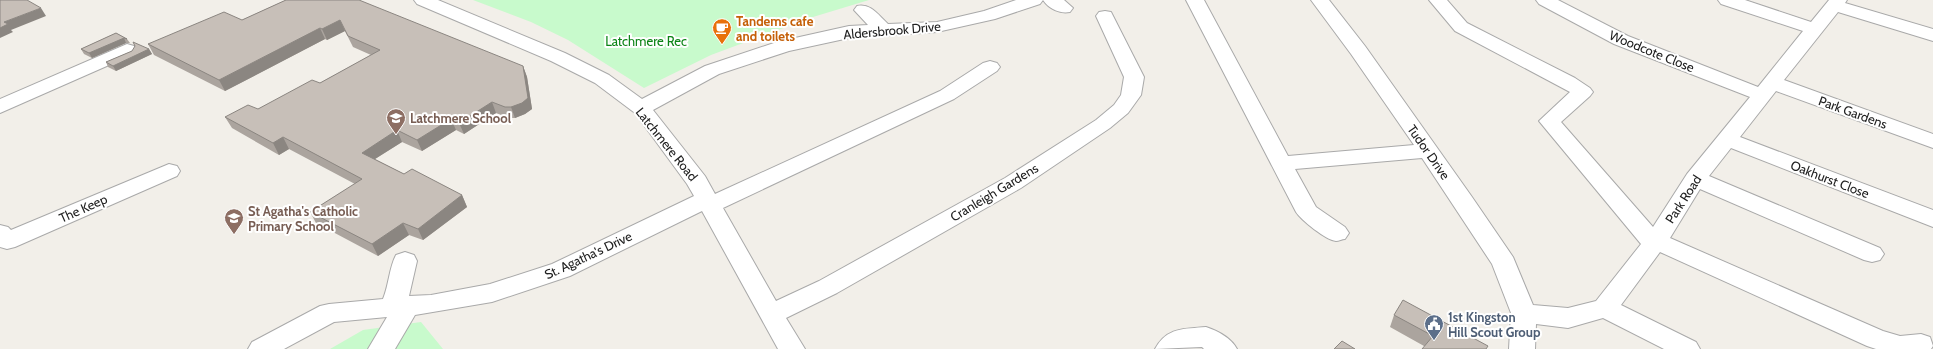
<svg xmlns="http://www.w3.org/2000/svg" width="1933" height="349" font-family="Cabin,sans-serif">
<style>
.park{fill:#c8facc}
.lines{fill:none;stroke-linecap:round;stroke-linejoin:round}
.minor-casing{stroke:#a9a9a9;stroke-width:2}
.minor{fill:#fff;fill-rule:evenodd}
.wall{fill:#aba49e}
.shaded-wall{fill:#8b8681}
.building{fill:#c7bfb8;stroke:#8b8681}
.labels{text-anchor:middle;stroke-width:4;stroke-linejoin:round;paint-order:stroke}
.food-label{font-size:13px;font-weight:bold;fill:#c56008;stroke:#fff;text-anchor:start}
.street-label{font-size:13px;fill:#222;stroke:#fff}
.park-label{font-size:13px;fill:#0c8416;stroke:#fff}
.education-label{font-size:13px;font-weight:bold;fill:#785e54;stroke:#fff;text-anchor:start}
.service-label{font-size:13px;font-weight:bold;fill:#4e5e75;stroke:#fff;text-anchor:start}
</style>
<rect width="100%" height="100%" fill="#f2efe9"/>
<path class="park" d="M473,0h396l-56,17 -102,38 -67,33 -76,-48 -37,-18z
M421,322l22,27h-113l33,-19z"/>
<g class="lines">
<g class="minor-casing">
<path id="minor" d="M414,0h24l127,53 44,22 33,24 63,-33 72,-24 72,-16 19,-1 -14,-15 3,-4c14,-3 21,9 31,18l49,-2 47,-11 32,-11h27l-3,4 -45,15 -58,13 -88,6 -60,13 -70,23 -66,36 52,66 10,18 225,-103 43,-28 7,-2 7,2 3,4 -3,4 -43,28 -231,109 53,93 43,-20 186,-103 91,-58 18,-15 7,-10 3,-18 -28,-61 3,-4 6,-1 6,1 33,65 -3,18 -13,18 -18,15 -89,60 -184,105 -51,25 19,31h-27l-76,-138 -132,65 -78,26 -77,13 -20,34h-27l19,-32 -53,5 -50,27h-36l4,-7 68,-36 9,-2 54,-5c6,-14 6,-31 13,-44l9,-3 9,3 3,6 -8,35 22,-1 59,-11 62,-20 142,-68 -7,-12 -52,-71 -40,-30 -44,-22 -134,-57z
M1043,0h21l9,8 -3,4c-10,2 -21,-3 -27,-12z
M1186,0h18l84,156 126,-11 -63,-91 -40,-54h18l36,46 107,151 41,60 20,48 35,3 28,-7 45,-57 -102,-123 31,-29 -115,-61 -26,-31h18l20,23 108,55 15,10 3,4 -3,4 -29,26 92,105 34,-53 63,-77 -136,-53 -75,-40 -3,-4h22l70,36 130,51 45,-56 -82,-27 -3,-4h27l66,22 18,-22h18l-2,3 88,26v12l-95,-29 -54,68 149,54v14l-157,-57 -36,46 193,73v17l-202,-79 -22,28 171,72 4,6 -4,6 -8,2 -8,-2 -164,-71 -30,49 213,93 17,5 21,-2 9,3 3,9 -2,3h-55l-9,-3 -207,-94 -39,53 75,37 4,7h-36l-61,-31 -35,10 -32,-4 -1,25h-26l2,-36 -19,-49 -70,-106 -127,11 21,38 29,20 4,6 -4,6c-3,0 -6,2 -9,2 -10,-1 -35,-21 -40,-29z
M127,44l7,2 2,4 -2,4 -134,59v-14z
M169,164l8,2 3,5 -3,5 -162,71 -8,2 -7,-2v-22l8,2 3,3z
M1206,327c12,4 25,11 31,22h-33l-2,-2 -47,2c12,-22 29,-20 51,-22z"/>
</g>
<use href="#minor" class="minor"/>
</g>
<path class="wall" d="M286,0l237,66 4,11 5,32 -7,5 -10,4h-6l-13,-5 -32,21 -8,-4 -34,21 -20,-9 -27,17 29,15 58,21 5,12 -44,33 -14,-5 -31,21 -62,-33 -6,-11 45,-28 -66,-35 -10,6 -47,-27 -7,-11 33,-8 62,-26 51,-28 -18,-8 -8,-16 -18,9 -2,-1 -100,52 -71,-36 -6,-11 94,-24z
M116,33l11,6 3,4h-4l-34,15 -8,-4 -3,-5z
M149,49l3,5 -36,17 -8,-4 -2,-5 26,-11z
M1394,315l93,34 -63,-3 -34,-19z"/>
<path class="shaded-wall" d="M41,8l5,8 -35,14 2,2 -13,6v-10l4,-6z
M340,20l5,11 -18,9 -5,-11z
M320,28l5,11 -100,52 -6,-11z
M124,38l2,5 -34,15 -3,-5z
M149,49l3,5 -36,17 -3,-5z
M523,66l4,11 5,32 -7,5 -10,4 -4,-11z
M492,102l4,11 -32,21 -5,-11z
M451,119l5,11 -34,21 -5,-11z
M397,130l5,12 -35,22 -5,-11z
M283,137l6,12 -10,6 -6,-12z
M462,195l5,12 -44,33 -5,-11z
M403,223l6,12 -31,21 -6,-12z"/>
<path class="building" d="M0,0h27l14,8 -37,14 4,2 -8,4z
M286,0h73l164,66 5,32 -6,5 -11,4h-6l-13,-5 -33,21 -8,-4 -34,21 -20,-10 -35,23 42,21 8,-5 50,26 -44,34 -15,-6 -31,21 -62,-32 52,-33 -79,-42 -10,6 -48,-26 23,-12 10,4 54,-29 8,3 60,-33 -32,-14 -8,-16 -18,9 -2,-1 -101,52 -71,-36 76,-32 18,8z
M116,33l11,6 -3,-1 -35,15 -8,-4z
M133,42l16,7 -36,17 -7,-4 26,-11 3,-5z
M1403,300l85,46 -2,3h-64l11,-13 -39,-21z
M1342,341l13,8h-21z"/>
<defs>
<g id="cafe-pin" transform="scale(1)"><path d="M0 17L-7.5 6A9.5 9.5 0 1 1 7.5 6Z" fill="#e8710a" stroke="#fff"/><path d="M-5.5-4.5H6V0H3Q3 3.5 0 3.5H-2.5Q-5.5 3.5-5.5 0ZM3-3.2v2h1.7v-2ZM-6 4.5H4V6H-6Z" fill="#fff"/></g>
<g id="school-pin" transform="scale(1)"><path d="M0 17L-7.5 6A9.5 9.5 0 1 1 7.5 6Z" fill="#8d6e63" stroke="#fff"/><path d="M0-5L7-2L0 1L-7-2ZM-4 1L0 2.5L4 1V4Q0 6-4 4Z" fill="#fff"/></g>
<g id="civic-pin" transform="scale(1)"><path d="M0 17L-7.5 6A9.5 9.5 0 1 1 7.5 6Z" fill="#5c6f8a" stroke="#fff"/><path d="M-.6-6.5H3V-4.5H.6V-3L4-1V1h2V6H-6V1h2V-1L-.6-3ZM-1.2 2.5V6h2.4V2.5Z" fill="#fff"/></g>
</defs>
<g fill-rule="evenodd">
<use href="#cafe-pin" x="722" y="28"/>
<use href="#school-pin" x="396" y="118"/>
<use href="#school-pin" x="234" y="218"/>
<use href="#civic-pin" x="1434" y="324"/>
</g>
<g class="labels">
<g class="food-label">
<text x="736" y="26">Tandems cafe<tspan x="736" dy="15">and toilets</tspan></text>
</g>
<g class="street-label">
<text transform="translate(892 30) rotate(-5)" y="5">Aldersbrook Drive</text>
<text transform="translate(1652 51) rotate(22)" y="5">Woodcote Close</text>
<text transform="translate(1853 112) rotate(20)" y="5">Park Gardens</text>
<text transform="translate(667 144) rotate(51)" y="5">Latchmere Road</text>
<text transform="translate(1429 152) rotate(55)" y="5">Tudor Drive</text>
<text transform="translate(1830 179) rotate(21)" y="5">Oakhurst Close</text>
<text transform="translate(994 192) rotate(-31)" y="5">Cranleigh Gardens</text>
<text transform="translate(1683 199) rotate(-57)" y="5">Park Road</text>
<text transform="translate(83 208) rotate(-24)" y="5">The Keep</text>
<text transform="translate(588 255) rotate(-25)" y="5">St. Agatha's Drive</text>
</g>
<g class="park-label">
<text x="646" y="46">Latchmere Rec</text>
</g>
<g class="education-label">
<text x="410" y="123">Latchmere School</text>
<text x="248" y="216">St Agatha's Catholic<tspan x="248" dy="15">Primary School</tspan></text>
</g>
<g class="service-label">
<text x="1448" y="322">1st Kingston<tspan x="1448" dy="15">Hill Scout Group</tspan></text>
</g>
</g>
</svg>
